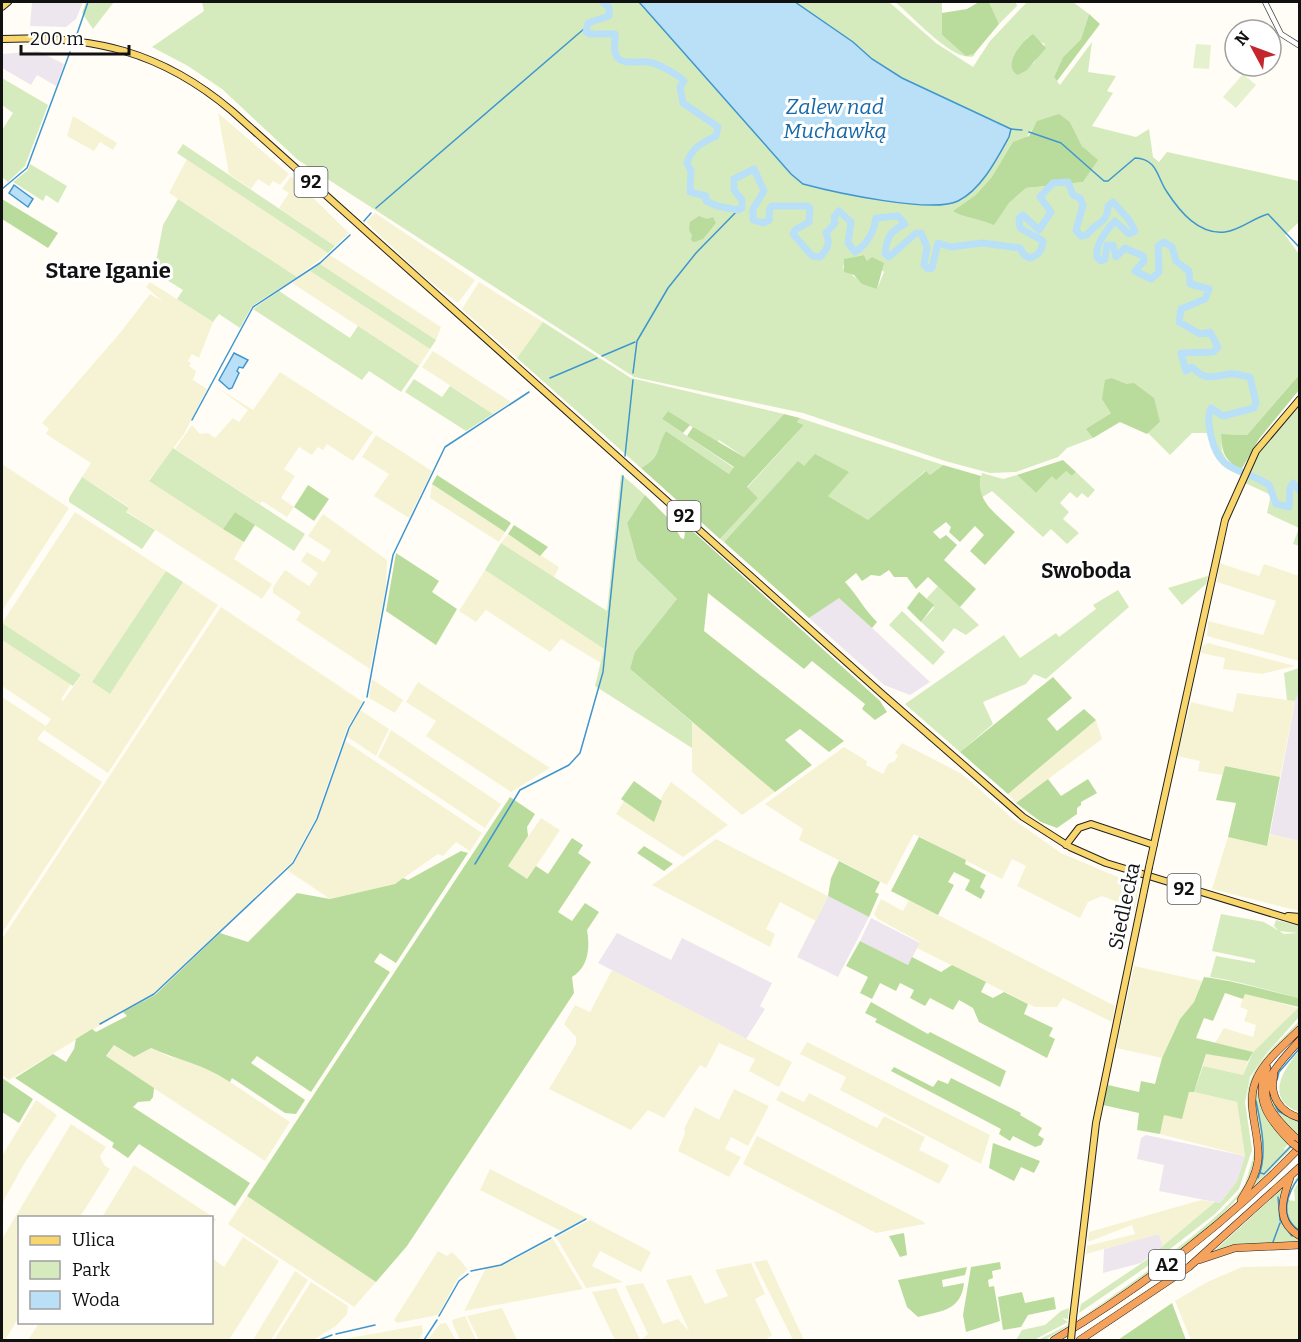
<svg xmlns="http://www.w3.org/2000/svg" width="1301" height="1342" font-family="Bitter,serif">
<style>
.industrial{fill:#eee6ef}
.farmland{fill:#f6f3d4}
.green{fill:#d5ebbd;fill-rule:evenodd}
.forest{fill:#b9dc9c}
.pitch{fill:#e6f2cf}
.water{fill:#b9e0f7;stroke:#3f96cf;stroke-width:1.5}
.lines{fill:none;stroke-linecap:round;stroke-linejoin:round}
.stream{stroke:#3f96cf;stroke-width:1.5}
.river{stroke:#b9e0f7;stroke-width:7}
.minor-casing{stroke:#444;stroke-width:6}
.major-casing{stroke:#222;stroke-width:8}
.highway-casing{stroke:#222;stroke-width:8}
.minor{stroke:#fff;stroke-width:4.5}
.major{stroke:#f9d66b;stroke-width:6}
.highway{stroke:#f5a25d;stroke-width:7}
.major-bridge-casing{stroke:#222;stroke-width:8;stroke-linecap:butt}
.highway-bridge-casing{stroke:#222;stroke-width:8;stroke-linecap:butt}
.major-bridge{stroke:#f9d66b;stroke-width:6}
.highway-bridge{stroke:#f5a25d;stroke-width:7}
.labels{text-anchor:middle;stroke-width:6;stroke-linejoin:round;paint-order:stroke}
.shield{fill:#fff;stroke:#585858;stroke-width:1.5}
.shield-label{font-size:18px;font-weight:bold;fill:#111}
.street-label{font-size:20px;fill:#111;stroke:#fff}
.water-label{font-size:21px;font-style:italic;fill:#1768a6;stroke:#fff}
.neighbourhood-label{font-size:21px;font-weight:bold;fill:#111;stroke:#fff}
.quarter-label{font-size:22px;font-weight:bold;fill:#111;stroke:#fff}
</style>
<rect width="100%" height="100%" fill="#fffdf5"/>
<path class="industrial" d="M32,2h51l-7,17 -10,8 -36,-1z
M38,51l26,13 -8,22 -19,-11 -6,10 -29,-17v-14z
M839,597l91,85 -20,13 -26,-10 -75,-67z
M1297,691h2v150l-29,-7z
M828,896l41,21 -31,60 -41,-20z
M871,918l49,25 -12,22 -48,-24z
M617,933l54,27 11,-22 90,45 -12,23 5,3 -19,30 -148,-76z
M1146,1135l99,21 -8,25 -17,22 -61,-12 5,-26 -27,-6 4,-21z
M1159,1233l4,13 -22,17 -38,10 1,-24z"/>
<path class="farmland" d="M218,113l71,61 -9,11 -7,-4 -4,5 -11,-7 -7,10 -22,-15z
M73,116l44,27 -4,7 -13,-8 -6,9 -27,-15z
M187,159l141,94 -31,24 -128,-84z
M291,176l58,57 -14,13 -56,-38 10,-15 -7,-4z
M375,213l100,67 -17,23 -36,-28 -56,-53z
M330,255l111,72 -5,13 -116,-76z
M310,271l120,78 -11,17 -127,-83z
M150,282l63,40 -14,36 -7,-4 -4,7 3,2 -2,3 7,5 -3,9 14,9 -23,45 -35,46 95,62 -10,17 38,25 -10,15 -136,-88 3,-4 -47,-30 9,-14 -45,-29 3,-5 -7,-6 78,-90 30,-39 13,8 -17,-15z
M479,282l64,40 -26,36 -55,-49z
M433,351l78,51 -18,12 -71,-47z
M280,372l93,60 -20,29 -26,-17 -4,6 -5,-3 -6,8 -13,-8 -15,22 11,7 -14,22 13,9 -7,10 -25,-16 -2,3 -85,-55 17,-24 8,9 8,-1 7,5 18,-20 6,4 9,-12 -33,-24 38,24z
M376,435l56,36 -23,47 -35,-22 15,-22 -27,-17z
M2,464l67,44 -67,103z
M432,484l73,48 -6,10 -69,-44z
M75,512l91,59 -74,111 18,12 73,-112 35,23 -110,168 -64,-43 -7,9 65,43 -100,151v-236l44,29 5,-7 -49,-33v-46l69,44 -10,15 2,2 18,-25 -79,-53z
M323,514l64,46 -1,27 -16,82 -74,-49 5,-8 -28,-19v-6l12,-17 24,16 9,-13 -17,-12 6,-9 17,10 7,-11 -23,-15z
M508,534l51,33 -5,10 -53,-34z
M1219,563l40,13 5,-12 35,12v85l-92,-25 1,-15 55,14 13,-34 -59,-19z
M485,570l119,79 -3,14 -40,-24 -11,13 -64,-42 -10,12 -17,-11z
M221,607l142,95 -16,26 -31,90 -24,44 -138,131 -145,87 -7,-5v-136z
M1208,643l87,23 -33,8 -39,-5 2,-11 -24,-5 1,-7z
M372,679l31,21 -8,13 -26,-15z
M418,682l132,86 -39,24 -85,-56 10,-15 -30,-19z
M1237,693l58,8 -15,76 -54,-11 -3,9 -25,-4 2,-10 -23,-5 14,-54 42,10z
M360,710l29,19 -13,27 -30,-20z
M1096,720l6,19 -86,64 -8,-9z
M692,722l40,32 43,38 -33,23 -50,-43z
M391,730l110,74 -16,24 -107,-71z
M345,741l137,92 -12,18 -14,-9 -13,14 -5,-2 -43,30 -65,15 -43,-29 7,-7 23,-42z
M902,743l60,31 51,45 48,34 78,33 -4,23 -33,-13 -14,6 -8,16 -63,-32 9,-20 -14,-7 -10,20 -88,-45 -27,51 -88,-45 4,-11 -38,-25 79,-57 23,14 -1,4 17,9 5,-10 7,-3 3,-6 -3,-2z
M671,782l57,43 -45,32 -67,-43 8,-13 30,20 8,-25z
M541,818l19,12 -33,50 -19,-14z
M1270,834l29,7v70l-87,-22 16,-52 39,9z
M716,839l112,57 -12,25 -36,-19 -14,27 9,5 -5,13 -118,-62z
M881,899l22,12 6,-11 206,106 -3,16 -49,-24 -6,9h-22l-118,-59 3,-6 -42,-23 -4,-5z
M1134,966l68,15 -8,21 -14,17 -18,39 -46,-10z
M612,970l180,92 -13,25 -30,-16 6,-12 -36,-16 -13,25 -6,-3 -36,53 -16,-8 -17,20 -82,-41 27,-45v-7l-12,-13 11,-19 15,7z
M1245,993l53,15 -45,44 -38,-9 9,-15 29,9 3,-12 -12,-4 4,-11 -8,-3z
M807,1042l183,93 -9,29 -141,-74 6,-13 -46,-23z
M114,1045l37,3 19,9 15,2 30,13 75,50 -25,39 -159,-104z
M1206,1054l42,7 -5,14 -40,-9z
M734,1089l35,17 -21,40 -17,-9 -6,12 16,8 -12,20 -51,-26 7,-18 -1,-4 11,-22 24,13z
M781,1091l23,11 5,-9 68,35 7,-12 41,21 -6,13 30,15 -2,5 -8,14 -163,-84z
M1189,1091l48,11 8,54 -85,-22 4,-20 18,4z
M36,1100l21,15 -33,49 -20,36 -2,9v-53z
M71,1124l35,23 -6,9 4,9 6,4 -30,48 -60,1 -1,99 -14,23h-3v-101z
M757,1136l167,86 1,2 -49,9 -133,-69z
M134,1165l82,54 -4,7v-8l-110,-1z
M490,1169l96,49 -25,13 -81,-41z
M247,1196l129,86 -22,25 -126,-83z
M1201,1200l14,2 -52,44 -4,-12 -73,20 1,-8 48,-12 -3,-9 -44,17 1,-10z
M590,1220l61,32 -10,20 -41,-21 -8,15 31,16 -37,6 -30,-51z
M243,1237l36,24 -50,79h-201l11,-17 173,-1v-64l12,9z
M553,1239l30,50 -119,22 22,-43 17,-3z
M438,1251l9,5 5,-4 9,9 6,8 -2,3 -7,6 -20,37 -41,8 -3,-3z
M767,1260l18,39 19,41h-11l-39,-78z
M751,1263l14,31 -10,5 17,36 -7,5h-124l7,-6 -23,-48 18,-3 20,41 15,-5 11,12 -23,-51 25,-5 14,29 23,-8 -13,-26z
M1298,1266l1,74h-108l-16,-39 32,-19 35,-15z
M295,1271l13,9 -37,60h-18z
M311,1282l37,24 -1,8 -11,12 -23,14h-39z
M616,1288l24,52h-25l-23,-48z
M502,1308l15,32h-38l-12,-24z
M465,1316l11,24h-16l-6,-13 -2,-7z
M446,1323l10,17h-29l13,-16z
M422,1325l1,8 -5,7h-80z"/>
<path class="green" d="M86,2h28l-21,27 -11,-16z
M202,2h437l152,172 12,10 120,21 33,-3 23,-19 24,-34 1,-22 -8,-6 -25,-9 -69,-34 -31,-19 -18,-17 -58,-40h94l47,41 37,24 17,-26 37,-39h46l16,12 -8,25 -18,18 -9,20 6,8 32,-43 -4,30 28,4 -9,15 6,2 -21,33 44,11 13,-8 4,28 6,5 8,-10 132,29v41l-14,13 14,19v121l-52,60 -26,-1 1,17 5,10 14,11 -20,-15 -9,-24h-20l-22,22 -22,-22 12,-11 -33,-38 -15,-6v34l-25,17 6,9 -26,10 -9,9 -42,15 -26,1 -45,-12 -142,-48 -169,-36 -336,-217 -76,-71 -34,-23 -36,-19 52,-36zM1028,37l17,7 -11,19 -16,12v-26zM1059,115l11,7 12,24 15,14 -14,22 -57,6 -17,15 -15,21 -23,-8 67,-95zM864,255l3,6h3l14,11 -7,17 -21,-11 -13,-10 2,-9z
M895,2h47v33l24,20 8,-1v2c-20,8 -63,-42 -79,-54z
M989,2h27l1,4 -18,18z
M2,78l46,27 -23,61 -17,16 -6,-5v-47l11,-17 -11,-8z
M183,144l152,102 -7,7 -151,-100z
M30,164l37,22 -9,17 -12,-8 -3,6 -30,-19 15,-12z
M178,199l119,78 -45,29 -12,22 -21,-14 -6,8 -36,-23 6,-9 -29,-18 9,-47z
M320,264l116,76 -6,9 -120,-78z
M279,291l71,47 8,-12 61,40 -18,26 -32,-21 -7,9 -109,-71z
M543,322l88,56 153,36 -40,43 -25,-17 -3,3 -48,-32 -6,8 72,49 -5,6 -63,-43c-11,17 -3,25 -25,37l-124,-110z
M414,379l28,18 8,-11 43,28 -27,17 -61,-39z
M1299,404v142l-6,-2 6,-16 -32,-15 4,-18 -28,-13 18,-32z
M800,418l143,47 -13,10 -5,-4 -56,50 -41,-25 -30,-34 -74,80 -4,-3 38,-41 -11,-10 57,-63 -7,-3z
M173,448l132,86 -11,17 -59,-39 -12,17 -74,-48z
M1066,471l6,5 4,-4 19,18 -7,8 -6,-5 -5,5 -7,-6 -10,11 9,9 -6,7 16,14 -12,11 -16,-15 -8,8 -51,-46 -11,7 -2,-14 3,-11 21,6 14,-4 19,18 16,-17z
M621,474l24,21 -18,28 10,37 40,39 -47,70 62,53v26l-97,-62 9,-37 -119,-79 16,-27 106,68z
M82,477l47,31 -3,4 29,18 -13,19 -73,-47v-4z
M166,571l17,11 -73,112 -18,-12z
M1208,576l-2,8 -24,21 -14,-17z
M938,586l41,39 -13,10 -12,-7 -11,14 -22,-20 13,-14 -7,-10z
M1118,590l11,17 -83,72 -12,-5 -8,10 -43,18 10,22 -33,28 -55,-48 99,-69 16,23 36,-25 3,4 37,-28 -3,-4z
M902,611l43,41 -12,13 -44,-40z
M2,623l79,52 -8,11 -71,-46z
M1299,668v23l-4,10 -8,-1 -3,-27z
M1221,914l43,8 20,12 14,-1 -19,-2 -5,-5 2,-6 23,6v72c-30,-7 -59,-17 -89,-21l6,-21 39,7v-3l-43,-9z
M1299,1007v10l-33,37 -16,23 -5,25 7,48 -13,39 -24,25 -63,49 -73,50 2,-9 64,-43 70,-59 5,1 17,-22 8,-25 -8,-54 -43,-10 9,-26 40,9 10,-23z
M1299,1021c-5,20 -39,37 -47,60 -11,31 11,63 -1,95 -18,50 -159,135 -206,164h-7c13,-7 27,-13 40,-21 30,-18 156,-108 167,-135 2,-7 8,-24 9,-31 1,-22 -11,-45 -5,-68 7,-25 34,-46 50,-64z
M1299,1051l1,61h-1c-35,-13 -16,-42 0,-61z
M1262,1073c-7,32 5,48 27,70l-5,6 -5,-4 6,5 14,-14v5l-52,52 9,-16 -2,-84z
M1269,1087l3,10 27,23v12l-3,4c-15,-14 -27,-28 -27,-49z
M1299,1174l-11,26 7,1 -1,-11 5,-9v52l-14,-17 2,-23z
M1285,1186l-6,20 20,32v6l-60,1 -27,8z
M1069,1308l-1,11 -6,-1 6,4 -34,18h-18l6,-10 23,-5 16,-14z"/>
<path class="forest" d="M979,2h10l10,22 -25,30 -8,2 -24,-21v-22l25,-4z
M1089,14l11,10 -43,57 -3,-4 9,-20 18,-18z
M1033,34l13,14 -19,22 -9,5c-17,-9 4,-34 15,-41z
M1059,114l11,8 12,24 16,14 -15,22 -57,6 -17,15 -15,22c-13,-6 -32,-8 -41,-14l23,-16 16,-18 21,-35 16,-6 8,-15z
M2,199l56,34 -10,15 -46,-29z
M699,216l8,3 6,-2 3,6 -13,16 -9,3 -3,-2 1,-5 -3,-5 1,-8z
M864,255l3,6 5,-4 12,6 -7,26 -15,-5 -8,-9 -10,-3v-13z
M1299,375v15l-40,49 -18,31c-17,-10 -19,-18 -20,-36l26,1z
M1112,378l15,6 7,-1 20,15 6,24 -13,12 -27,-12 -27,16 -7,-9 25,-16 -9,-14 3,-19z
M668,411l22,14 -7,8 -21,-14z
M784,414l16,4 -3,4 7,3 -57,62 11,11 -38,41 -79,-71c22,-12 14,-20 25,-37l63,43 5,-7 -47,-31 6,-9 51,30z
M815,454l34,18 -21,24 40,24 58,-49 4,4 13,-10 38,11c-7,25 18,40 34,56l-30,33 -15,-14 14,-16 -9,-9 -15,16 -11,-10 2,-5 -5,-5 -13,10 7,7 6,-4 11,10 -13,15 32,29 -16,18 -32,-30 -12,12 -9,-12h-13l-5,-7 -9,6 -9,-1 -9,6 -6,-8 -11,9c13,14 18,26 32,40l-5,6 -33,-30 -30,20 -85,-76 74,-81 6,5z
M1063,460l13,12 -4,4 -6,-5 -10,9 -4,-4 -16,17 -19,-18z
M437,475l74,48 -6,9 -73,-48z
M308,485l21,14 -15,22 -20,-14z
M645,495l26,26 10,17 3,1 2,-14 194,176 7,11 -12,8 -13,-11 3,-5 -53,-43 -8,8 -96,-76 -4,38 140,110 -15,11 -29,-23 -15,11 27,25 -37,27 -145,-123 5,-17 42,-53 -40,-39 -10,-37z
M235,512l20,13 -11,17 -21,-13z
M514,525l34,22 -8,9 -32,-22z
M396,553l43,28 -7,11 25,17 -21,36 -50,-34z
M919,592l15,13 -13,17 -14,-14z
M1053,677l19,21 -25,21 10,12 27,-22 12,11 -88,74 -48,-42z
M1225,766l55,11 -13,69 -39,-9 8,-34 -20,-3z
M1048,779l13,17 27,-17 9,14 -16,9v3l-4,3v6l-20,14 -16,-6 -25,-19z
M634,781l28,20 -8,21 -33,-23z
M510,797l25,17 -8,13 1,9 -20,30 19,13 9,-13 12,8 24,-36 11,7 -5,8 13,9 -33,50 14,9 13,-18 14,9 -12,18c3,17 2,37 -15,47l2,16 -167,253 -31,36 -129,-86z
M919,837l47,23 -1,4 21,11 -6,12 5,4 -4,8 -16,-9 5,-10 -16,-8 -6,10 6,3 -16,30 -47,-24z
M644,846l29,18 -9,7 -27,-18z
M461,851l7,2 -72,110 -16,-10 -6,9 16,10 -79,120 -54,-36 -6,7 54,37 -9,14 -11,-1 -53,-35 -2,4c-29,-19 -50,-21 -79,-34l-17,9 -20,-12 -8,11 48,32 -1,9 -3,4 -12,1 -5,5 117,76 -15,23 -96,-62 -11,14 -16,-11 2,-4 -99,-65 38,-24 13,8 8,-13 2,-10 16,-10 4,3 31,-16 -4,-4 32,-17 65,-62 28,9 49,-49 33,6 65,-15 8,-6 5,2z
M839,861l41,21 -5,10 4,2 -10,23 -41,-21 3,-18z
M860,941l48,24 4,-8 29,15 11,-7 34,17 -5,10 12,6 11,-6 24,12 -4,10 29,14 -4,8 6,3 -8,19 -68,-36 -6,-14 -14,-8 -6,10 -23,-12 -5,8 -15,-8 4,-8 -14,-7 -4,8 -16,-8 -8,16 -12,-6 8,-16 -22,-11z
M1204,977c33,4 63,14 95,21v9l-54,-13 -2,5 -18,-6 -12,28 -9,-3 -8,20 57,14 -5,9 -42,-7 -12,38h-5l-7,27 -18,-4 -4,19 -23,-4 2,-17 -36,-8 5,-20 31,7 2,-11 14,3 7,-26 18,-39 14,-17z
M871,1002l57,32 2,-2 76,39 -6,16 -125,-65 2,-3 -12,-6z
M894,1067l39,20 5,-7 10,4 3,-6 70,35 -1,2 22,13 -4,7 6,4 -3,6 -6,2 -22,-11 -3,5 -11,-7 2,-5 -110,-58z
M2,1078l31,21 -14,24 -17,-11z
M993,1143l47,18 -6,12 -13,-6 -7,14 -25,-13z
M904,1233l3,22 -7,2 -11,-21z
M1000,1262l1,7 -9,2 1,7 -5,2 1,7 5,-1 6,35 -34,11 -3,-17 8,-48z
M967,1267l-2,8 -23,5 1,7 21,-4c-3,28 -23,28 -46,34l-11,-10 -9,-27z
M1022,1292l3,11 29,-6 2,12 -28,6 -7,12 -18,3 -5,-33z
M1172,1303l14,37h-68z"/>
<path class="pitch" d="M1196,44l15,1 -2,24 -16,-1z
M1243,74l13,11 -20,23 -13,-11z"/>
<path class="water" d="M639,2h156l58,40 19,17 30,19 109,51 -2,8c-12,22 -28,53 -51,64 -26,13 -125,-9 -155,-17l-12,-10z
M14,185l19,14 -5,8 -19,-14z
M234,353l14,7 -5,8 -4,-1 -2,4 2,2 -7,15 -3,1 -10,-9z"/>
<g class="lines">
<path class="stream" d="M77,34l11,-32
M1011,129l11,1
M1029,132l32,11 43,38h4l27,-23c23,1 22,20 32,34 13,20 32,43 58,40 16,-2 28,-14 43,-18l32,34
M2,189l25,-21 43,-116
M376,208l209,-180
M364,221l7,-8
M602,356l33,-14
M633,373l4,-32 31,-53 28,-35 42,-43
M550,378l47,-20
M192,420l61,-113 67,-44 30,-28
M625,456l8,-76
M367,697l26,-142 52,-108 84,-55
M475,864l45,-74 49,-25 11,-12 23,-81 20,-196
M100,1024l54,-30 139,-131 24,-44 32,-91 15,-26
M1277,1080l2,-8 21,-24
M1271,1096l7,15 22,11
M1256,1101c5,23 12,54 2,77
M1261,1173l3,1 28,-29
M1300,1176c-13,17 -22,41 0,55
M1278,1197l2,23 12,16
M555,1236l31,-17
M1273,1242l7,-19
M471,1271l30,-6 50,-27
M439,1316l20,-35 9,-7
M336,1334l39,-9
M319,1340l13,-5
M424,1340l13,-20"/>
<path class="river" d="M603,2l6,5v9l-21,7 -2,9 4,2h25c1,7 -3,16 2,23 6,8 22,4 31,5 9,1 29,12 36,19l-4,6 3,16 35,24 -2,9c-14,7 -24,11 -29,27l4,8 -1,21 16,4v5l11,5 21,4 4,-2v-8l-8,-10v-11l20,-10 10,22 -11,18v11l10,3 6,-3 1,-12 3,-2h34l3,2 -1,14 -14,8 -2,4 19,22 8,1c7,-7 11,-14 6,-24l9,-10 -1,-6 5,-6 12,11 -3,21 7,9c12,-7 19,-21 21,-34l22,-2 7,8c-15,7 -18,13 -20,30l4,3 27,-24h5l6,14 -3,18 4,4 4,-1 6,-25 13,4 31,-4 38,5 4,7 6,3c9,-3 12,-8 13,-17l-23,-13 -1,-10 4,-3 16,15 12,-18 -11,-15 13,-14 15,-1 5,13 7,3 3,7 -7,25 5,6 6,-1c8,-13 21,-11 21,-29l5,-4 16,18 6,11 -6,3 -14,-13c-8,8 -20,24 -18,36l4,4 4,-2 2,-14h6l3,12 9,-9 18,8 1,5 -9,10 16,8 8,-7 -1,-26 6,-4 8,5 4,14 13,10 1,13 19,5 -4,10 -24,10 -2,13 21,12 10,-2 8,15 -5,5 -32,1 5,18 6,-4c14,14 19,10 37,7 6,-1 14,2 21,3l6,26 -2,5 -31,8 -12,-8c-4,9 -2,18 0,28 9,40 32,31 58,49l7,19 13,3 1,-19 3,-5 7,8"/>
<g class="minor-casing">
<path id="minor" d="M1265,2l16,32 19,12"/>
</g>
<g class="major-casing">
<path id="major" d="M2,7l6,-5
M2,39c90,-4 159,12 230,72l649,582 142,124 47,30 36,16 194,59
M1066,845l13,-17 12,-4 63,21
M1149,867l76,-347 31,-69 44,-52
M1288,916l12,1
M1073,1318l23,-195 48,-232"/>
</g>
<g class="highway-casing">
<path id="highway" d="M1300,1040c-42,46 -49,57 0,102
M1267,1068c-14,32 3,53 25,75
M1274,1075c-5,20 5,37 26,43
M1290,1178c-8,21 -15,44 10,58
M1241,1200c7,-12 15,-24 17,-39 3,-28 -14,-56 -1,-83 8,-18 29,-35 43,-49
M1199,1260l36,-12 65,-3
M1054,1340c90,-54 173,-117 246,-193
M1080,1340l109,-73 111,-100"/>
</g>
<use href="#minor" class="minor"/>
<use href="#major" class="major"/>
<use href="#highway" class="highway"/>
<g class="major-bridge-casing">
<path id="major-bridge" d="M1144,891l5,-24
M1071,1340l2,-22"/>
</g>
<g class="highway-bridge-casing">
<path id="highway-bridge" d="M1292,1143l8,6"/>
</g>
<use href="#major-bridge" class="major-bridge"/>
<use href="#highway-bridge" class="highway-bridge"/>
</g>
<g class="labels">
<g class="shield">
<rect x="294.5" y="167" width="33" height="30" rx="4.5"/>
<rect x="667.5" y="501" width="33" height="30" rx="4.5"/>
<rect x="1167.5" y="874" width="33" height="30" rx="4.5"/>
<rect x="1149" y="1250" width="36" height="30" rx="4.5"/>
</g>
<g class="shield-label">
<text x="311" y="188">92</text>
<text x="684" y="522">92</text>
<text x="1184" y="895">92</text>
<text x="1167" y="1271">A2</text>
</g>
<g class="street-label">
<text transform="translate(1124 906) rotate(-78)" y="7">Siedlecka</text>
</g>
<g class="water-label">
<text x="835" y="114">Zalew nad<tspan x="835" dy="24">Muchawką</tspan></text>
</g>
<g class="neighbourhood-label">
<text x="1086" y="578">Swoboda</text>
</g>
<g class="quarter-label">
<text x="108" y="278">Stare Iganie</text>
</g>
</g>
<rect width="1301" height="1342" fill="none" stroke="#111111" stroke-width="6"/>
<rect x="18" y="1216" width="195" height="108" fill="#ffffff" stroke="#a0a0a0" stroke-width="1.5"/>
<rect x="30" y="1236" width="30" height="9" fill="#f9d66b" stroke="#a0a0a0" stroke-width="1.5"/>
<text x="72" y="1246" font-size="18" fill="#111111">Ulica</text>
<rect x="30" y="1261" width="30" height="18" fill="#d5ebbd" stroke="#a0a0a0" stroke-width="1.5"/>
<text x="72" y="1276" font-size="18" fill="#111111">Park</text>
<rect x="30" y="1291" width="30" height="18" fill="#b9e0f7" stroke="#a0a0a0" stroke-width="1.5"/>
<text x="72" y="1306" font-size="18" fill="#111111">Woda</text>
<g transform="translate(1253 48) rotate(311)"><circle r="28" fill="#ffffff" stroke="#a0a0a0" stroke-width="1.5"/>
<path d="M0-4.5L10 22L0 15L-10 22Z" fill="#c4262e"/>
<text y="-9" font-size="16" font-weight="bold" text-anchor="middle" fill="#111111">N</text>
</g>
<path d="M21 45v9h108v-9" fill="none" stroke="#111111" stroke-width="3"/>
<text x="30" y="45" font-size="18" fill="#111111" stroke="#ffffff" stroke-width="4.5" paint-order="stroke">200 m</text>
</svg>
